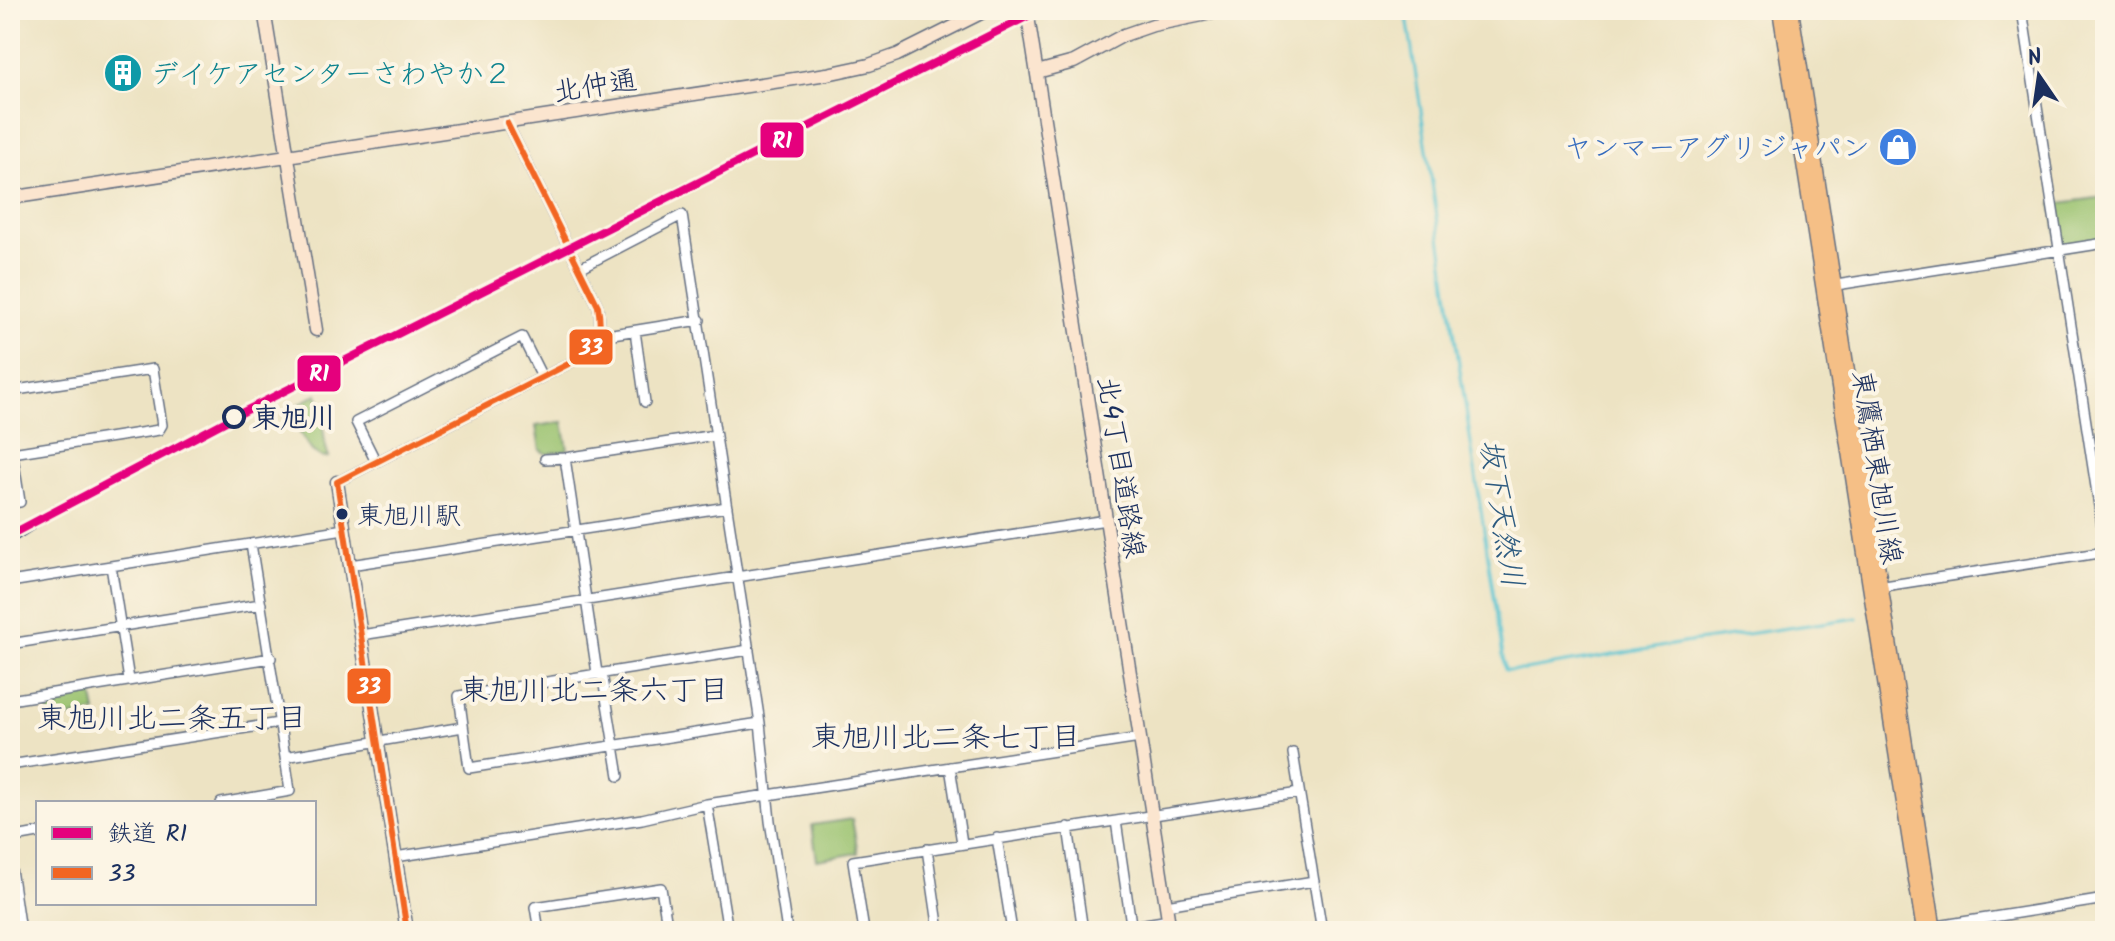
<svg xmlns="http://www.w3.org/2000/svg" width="2115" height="941" font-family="Kalam,'Klee One',sans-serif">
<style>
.green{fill:#98c16d;stroke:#5a7866;stroke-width:2}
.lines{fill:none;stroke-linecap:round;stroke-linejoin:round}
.stream{stroke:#56c2d0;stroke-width:3}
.street-casing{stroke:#646e81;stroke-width:12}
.secondary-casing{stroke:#646e81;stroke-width:15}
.primary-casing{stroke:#646e81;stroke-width:17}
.street{stroke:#fff;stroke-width:9}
.secondary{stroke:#fbe5cf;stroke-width:12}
.primary{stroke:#f5bf86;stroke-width:14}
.rail{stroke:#1b2f5e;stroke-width:3}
.bus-1-casing{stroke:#fcf5e5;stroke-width:12}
.bus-1{stroke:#f26522;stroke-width:6}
.rail-1-casing{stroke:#fcf5e5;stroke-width:14}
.rail-1{stroke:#e5007d;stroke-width:8}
.stop-dot{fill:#fcf5e5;stroke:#1b2f5e;stroke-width:4}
.bus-dot{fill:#1b2f5e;stroke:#fcf5e5;stroke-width:3}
.labels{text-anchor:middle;stroke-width:8;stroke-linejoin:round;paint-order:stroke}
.bus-label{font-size:26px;fill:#1b2f5e;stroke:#fcf5e5;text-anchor:start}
.culture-label{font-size:28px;fill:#0d838f;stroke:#fcf5e5;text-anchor:start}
.street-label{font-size:28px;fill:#1b2f5e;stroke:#fcf5e5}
.shop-label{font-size:28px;fill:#366cbe;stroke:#fcf5e5;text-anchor:end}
.stop-label{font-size:28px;font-weight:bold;fill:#1b2f5e;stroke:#fcf5e5;text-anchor:start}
.water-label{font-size:30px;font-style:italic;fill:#2d5b80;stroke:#fcf5e5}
.neighbourhood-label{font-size:30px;fill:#1b2f5e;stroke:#fcf5e5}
.line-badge{stroke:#fcf5e5;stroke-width:3}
.badge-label{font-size:22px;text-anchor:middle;font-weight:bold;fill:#fff}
</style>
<rect width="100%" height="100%" fill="#fcf5e5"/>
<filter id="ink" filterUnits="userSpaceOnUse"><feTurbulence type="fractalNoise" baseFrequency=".0125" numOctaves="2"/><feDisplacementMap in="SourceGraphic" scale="16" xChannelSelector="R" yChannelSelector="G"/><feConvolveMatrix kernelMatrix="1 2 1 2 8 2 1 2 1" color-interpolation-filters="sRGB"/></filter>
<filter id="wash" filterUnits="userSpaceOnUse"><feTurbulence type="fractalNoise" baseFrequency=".006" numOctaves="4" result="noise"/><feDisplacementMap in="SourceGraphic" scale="32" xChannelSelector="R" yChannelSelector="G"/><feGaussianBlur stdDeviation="1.8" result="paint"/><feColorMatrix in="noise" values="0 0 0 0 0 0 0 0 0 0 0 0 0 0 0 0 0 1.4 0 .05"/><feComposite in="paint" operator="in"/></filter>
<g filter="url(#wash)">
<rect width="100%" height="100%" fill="#ede3c3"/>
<path class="green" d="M2105,197v46l-40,7 -7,-9 -6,-37z
M317,394l4,11 -3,2c8,19 4,34 11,50l-6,1 -11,-7 -16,-24 4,-5 -4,-16z
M563,422l5,28 -21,4 -7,-4 -4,-24z
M92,691l4,21 -46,9 -4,-22z
M852,819l6,34 -41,7 -5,-35z"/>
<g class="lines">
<path class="stream" d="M1406,10l99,660h20l158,-27 174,-25"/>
</g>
</g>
<g filter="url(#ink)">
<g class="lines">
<g class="street-casing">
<path id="street" d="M2022,10l83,535
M580,268l102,-53 78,508 10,98 17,110
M1830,286l275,-43
M635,331l10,71
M600,336l100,-16
M10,391l143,-22 9,56 -3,5 -147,23
M10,437l10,65 -10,1
M565,458l32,215
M545,459l20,-1 150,-23
M376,462l-20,-40 166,-85 20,40
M337,482l247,-126c16,-17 18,-28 14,-50l-91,-183
M251,544l34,213 178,-30
M350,565l377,-58
M111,566l18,114
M10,582l334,-53
M1878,587l227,-35
M361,635l745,-115
M10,644l251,-40
M749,650l-290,46 10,72 291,-45
M602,673l17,103
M10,700l261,-42
M1293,753l29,178
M10,765l269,-42
M950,767l12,76
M221,803l69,-12 -5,-34
M707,804l21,127
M1116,821l16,110
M1068,827l15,104
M10,838l28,-5
M997,838l15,93
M927,849l12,82
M395,857l247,-38 65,-15 61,-9 372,-57
M10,862l10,69
M1166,905l148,-24
M1931,927l174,-28
M539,931l-4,-24 126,-19 7,43
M864,931l-11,-70 446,-68
M1103,931l66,-11"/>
</g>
<g class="secondary-casing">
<path id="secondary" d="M264,10l52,320
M1027,10l143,921
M1037,72l37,-10 50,-27 29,-10 74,-15
M10,198l817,-124 42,-9 28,-10 90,-45
M337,482l70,449"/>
</g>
<g class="primary-casing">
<path id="primary" d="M1780,10l144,921
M1791,10l143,921"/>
</g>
<use href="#street" class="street"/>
<use href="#secondary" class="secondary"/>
<use href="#primary" class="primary"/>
<path class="rail" d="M614,224l30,-20
M12,542l41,-25"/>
<g class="bus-1-casing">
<path id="bus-1" d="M407,931l-70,-449 247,-126c16,-17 18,-28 14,-50l-91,-183"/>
</g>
<use href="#bus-1" class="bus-1"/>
<g class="rail-1-casing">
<path id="rail-1" d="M10,535l237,-125 793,-400"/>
</g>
<use href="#rail-1" class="rail-1"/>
</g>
</g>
<defs>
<g id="building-disc" transform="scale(2)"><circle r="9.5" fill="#0f9aa8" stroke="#fcf5e5"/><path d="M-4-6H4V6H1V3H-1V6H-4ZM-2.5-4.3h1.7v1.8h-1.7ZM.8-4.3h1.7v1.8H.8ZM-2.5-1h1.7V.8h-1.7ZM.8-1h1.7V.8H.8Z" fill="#fff"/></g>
<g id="shop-disc" transform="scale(2)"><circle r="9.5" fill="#3f7fe0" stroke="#fcf5e5"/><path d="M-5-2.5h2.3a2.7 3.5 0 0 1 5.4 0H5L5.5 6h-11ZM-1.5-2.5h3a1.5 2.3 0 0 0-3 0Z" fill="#fff"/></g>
</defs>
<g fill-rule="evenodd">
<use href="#building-disc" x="123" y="73"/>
<use href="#shop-disc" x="1898" y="147"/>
</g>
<circle class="stop-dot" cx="234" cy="417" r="10"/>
<circle class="bus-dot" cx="342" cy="514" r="7"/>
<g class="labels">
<g class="bus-label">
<text x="357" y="524">東旭川駅</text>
</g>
<g class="culture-label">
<text x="151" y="83">デイケアセンターさわやか２</text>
</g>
<g class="street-label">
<text transform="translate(595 85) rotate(-9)" y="10">北仲通</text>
<text transform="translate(1122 467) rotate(81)" y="10">北4丁目道路線</text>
<text transform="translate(1878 467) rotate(81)" y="10">東鷹栖東旭川線</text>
</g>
<g class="shop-label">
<text x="1870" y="157">ヤンマーアグリジャパン</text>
</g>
<g class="stop-label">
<text x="252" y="427">東旭川</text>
</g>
<g class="water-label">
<text transform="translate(1502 513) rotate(81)" y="10">坂下天然川</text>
</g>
<g class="neighbourhood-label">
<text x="594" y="700">東旭川北二条六丁目</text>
<text x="172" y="728">東旭川北二条五丁目</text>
<text x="946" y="747">東旭川北二条七丁目</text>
</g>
</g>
<g class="line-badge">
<rect x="759" y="121" width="46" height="38" rx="8" fill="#e5007d"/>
<rect x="568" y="328" width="46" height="38" rx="8" fill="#f26522"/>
<rect x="296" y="354" width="46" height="39" rx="8" fill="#e5007d"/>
<rect x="346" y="667" width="46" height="38" rx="8" fill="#f26522"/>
</g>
<g class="badge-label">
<text x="782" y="148">R1</text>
<text x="591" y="355">33</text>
<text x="319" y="381">R1</text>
<text x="369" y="694">33</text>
</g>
<rect width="2115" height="941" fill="none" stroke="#fcf5e5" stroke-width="40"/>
<rect x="36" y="801" width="280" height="104" fill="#fcf5e5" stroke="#a2a6af" stroke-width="2"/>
<rect x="52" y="827" width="40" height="12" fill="#e5007d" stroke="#a2a6af" stroke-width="2"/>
<text x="108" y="841" font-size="24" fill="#1b2f5e">鉄道 R1</text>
<rect x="52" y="867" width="40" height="12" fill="#f26522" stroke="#a2a6af" stroke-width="2"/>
<text x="108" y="881" font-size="24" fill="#1b2f5e">33</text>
<g transform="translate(2039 76) rotate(347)" stroke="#fcf5e5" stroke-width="6" paint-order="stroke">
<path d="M0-6L14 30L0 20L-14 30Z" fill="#1b2f5e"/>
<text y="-12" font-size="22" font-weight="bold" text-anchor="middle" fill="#1b2f5e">N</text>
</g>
</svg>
